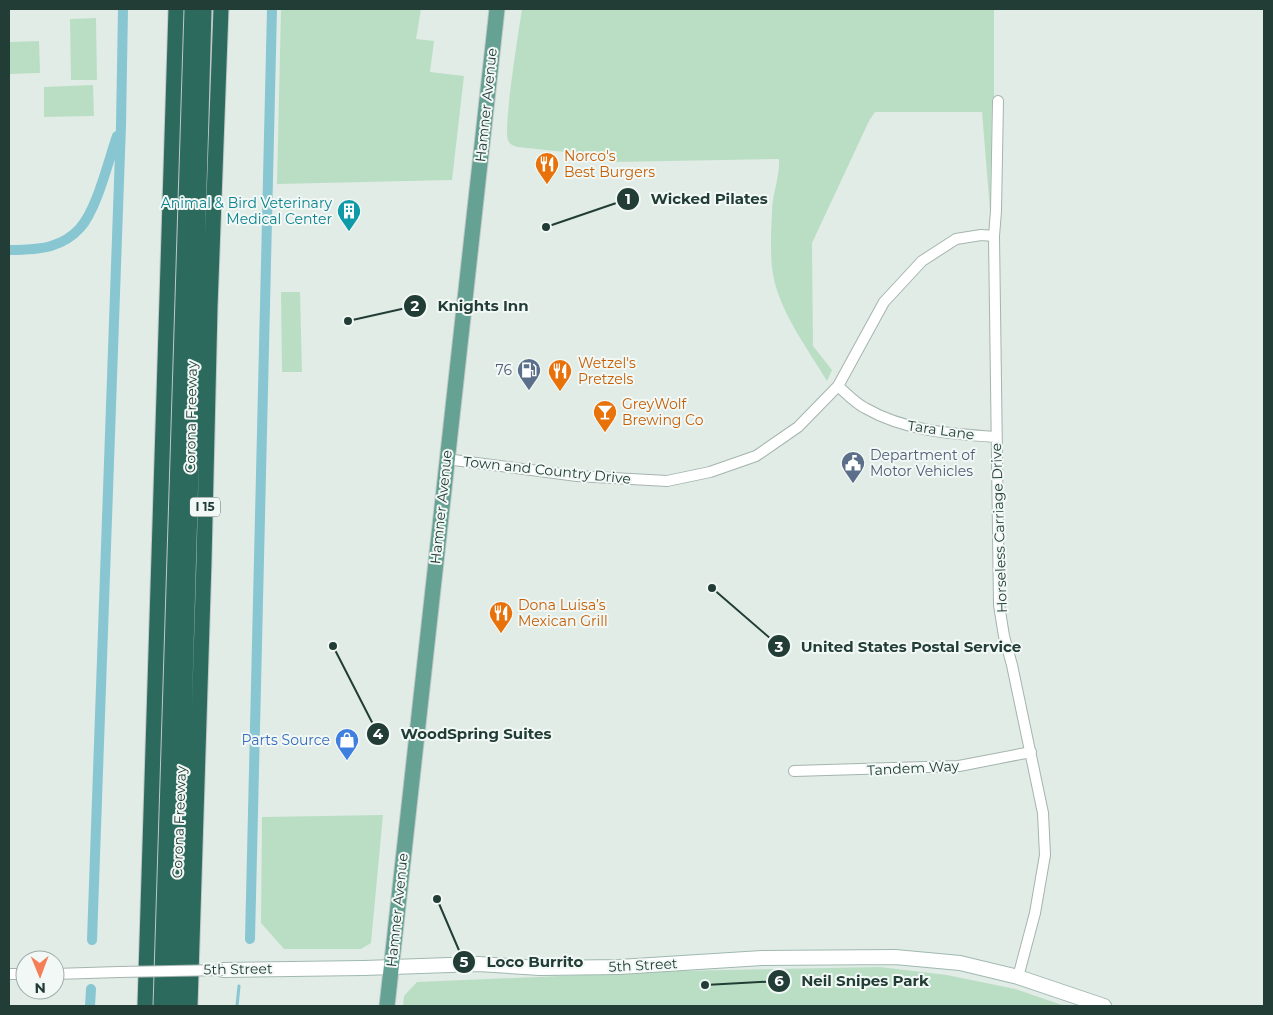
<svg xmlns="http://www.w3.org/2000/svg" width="1273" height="1015" font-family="Montserrat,sans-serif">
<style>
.green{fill:#badec4}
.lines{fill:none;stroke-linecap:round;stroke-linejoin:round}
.stream{stroke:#88c6d2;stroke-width:3}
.canal{stroke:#88c6d2;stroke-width:10}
.street-casing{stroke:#a4b4ae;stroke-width:12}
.secondary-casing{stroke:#9fb8af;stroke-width:16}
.primary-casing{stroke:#c1c9c7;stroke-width:17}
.highway-casing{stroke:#c1c9c7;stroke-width:17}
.street{stroke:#fff;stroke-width:10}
.secondary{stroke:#fff;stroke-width:14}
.primary{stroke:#65a293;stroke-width:15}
.highway{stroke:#2c6a5e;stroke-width:15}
.street-bridge-casing{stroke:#a4b4ae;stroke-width:12;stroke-linecap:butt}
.street-bridge{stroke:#fff;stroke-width:10}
.labels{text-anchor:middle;stroke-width:4;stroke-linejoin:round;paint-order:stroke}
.shield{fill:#f2f8f5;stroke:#60756f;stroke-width:1}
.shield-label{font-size:12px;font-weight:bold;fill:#213d36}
.street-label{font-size:14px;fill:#213d36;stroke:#f2f8f5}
.food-label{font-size:14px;fill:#c56008;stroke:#f2f8f5;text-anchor:start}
.culture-label{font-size:14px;fill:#0d838f;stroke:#f2f8f5;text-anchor:end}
.service-label{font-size:14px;fill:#4e5e75;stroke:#f2f8f5;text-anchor:end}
.shop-label{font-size:14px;fill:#366cbe;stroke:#f2f8f5;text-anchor:end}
.leader{fill:none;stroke:#213d36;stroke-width:2}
.callout-dot{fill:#213d36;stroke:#f2f8f5;stroke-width:2}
.mark-label{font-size:15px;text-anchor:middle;font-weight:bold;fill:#fff}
.callout-label{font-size:15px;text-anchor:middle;font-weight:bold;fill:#213d36;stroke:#f2f8f5;stroke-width:4;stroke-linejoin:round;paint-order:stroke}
</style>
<rect width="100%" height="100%" fill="#e1ece7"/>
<path class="green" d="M281,9h140l-5,30 18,2 -4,31 34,4 -12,104 -175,4z
M522,9h472v89l-2,1 -2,111 -8,-98h-107l-6,9 -57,122 1,103 19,24 -5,11c-19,-32 -48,-70 -54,-107 -3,-15 -2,-45 -1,-62 0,-18 8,-35 7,-53l-167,3 -8,-6 -87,-9c-4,-2 -7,-2 -9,-7 -5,-12 11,-111 14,-131z
M96,18l1,62h-26l-1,-61z
M39,41l1,32 -31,1v-32z
M93,85l1,31 -50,1v-30z
M281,292h19l2,80h-20z
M383,815l-12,128 -10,6h-77l-23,-26 1,-106z
M880,967l67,8 68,14 50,17h-662l1,-10 13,-14 261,-11z"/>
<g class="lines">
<path class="stream" d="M237,1006l2,-20"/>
<path class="canal" d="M9,250c14,0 28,0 42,-4 10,-3 21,-9 29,-18 17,-19 28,-66 37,-92
M250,939l22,-930
M92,940l29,-815 2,-116
M90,1006l1,-17"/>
<g class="street-casing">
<path id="street" d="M998,101l-2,110 -2,25 5,369 5,31 8,29 31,148 2,42 -10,58 -17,64
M838,386c8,7 17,17 27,22 40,23 86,26 131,29
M446,459l131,17 90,5 43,-9 46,-16 42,-29 40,-41 46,-84 38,-41 34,-22 25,-4 13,1
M794,771l165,-5 72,-14
M9,974h16
M55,974l64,-2"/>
</g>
<g class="secondary-casing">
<path id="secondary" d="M223,970l141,-2 114,-4 62,4 79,-1 143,-9 133,-1 65,6 58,14 86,29"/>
</g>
<g class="primary-casing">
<path id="primary" d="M387,1006l110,-997"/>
</g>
<g class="highway-casing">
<path id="highway" d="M145,1006l31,-997
M161,1006l31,-997
M176,1006l28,-997
M190,1006l14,-445 6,-254 11,-298"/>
</g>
<use href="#street" class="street"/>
<use href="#secondary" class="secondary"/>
<use href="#primary" class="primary"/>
<use href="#highway" class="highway"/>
<g class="street-bridge-casing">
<path id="street-bridge" d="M119,972l104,-2"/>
</g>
<use href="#street-bridge" class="street-bridge"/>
</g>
<defs>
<g id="restaurant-pin" transform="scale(1.25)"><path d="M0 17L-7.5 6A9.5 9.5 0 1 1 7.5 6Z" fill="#e8710a" stroke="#f2f8f5"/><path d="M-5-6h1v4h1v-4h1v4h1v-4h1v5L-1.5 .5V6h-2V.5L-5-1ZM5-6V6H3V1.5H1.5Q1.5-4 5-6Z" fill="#fff"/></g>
<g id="building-pin" transform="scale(1.25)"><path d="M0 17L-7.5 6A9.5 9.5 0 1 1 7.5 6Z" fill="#0f9aa8" stroke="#f2f8f5"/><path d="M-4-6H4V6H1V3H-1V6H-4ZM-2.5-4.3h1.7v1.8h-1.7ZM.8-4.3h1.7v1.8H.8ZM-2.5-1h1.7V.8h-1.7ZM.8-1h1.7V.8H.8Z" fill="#fff"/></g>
<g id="fuel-pin" transform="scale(1.25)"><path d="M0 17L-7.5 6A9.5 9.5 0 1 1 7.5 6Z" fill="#5c6f8a" stroke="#f2f8f5"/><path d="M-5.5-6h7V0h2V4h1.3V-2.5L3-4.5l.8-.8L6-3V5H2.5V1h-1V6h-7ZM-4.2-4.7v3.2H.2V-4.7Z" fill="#fff"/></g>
<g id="bar-pin" transform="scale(1.25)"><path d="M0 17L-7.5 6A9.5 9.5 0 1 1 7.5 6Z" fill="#e8710a" stroke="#f2f8f5"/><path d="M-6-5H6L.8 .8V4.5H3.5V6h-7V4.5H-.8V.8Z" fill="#fff"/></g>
<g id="civic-pin" transform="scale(1.25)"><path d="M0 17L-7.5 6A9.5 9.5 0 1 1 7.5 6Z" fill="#5c6f8a" stroke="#f2f8f5"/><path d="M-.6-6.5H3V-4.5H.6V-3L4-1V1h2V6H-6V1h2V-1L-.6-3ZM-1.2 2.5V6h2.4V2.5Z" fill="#fff"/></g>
<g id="shop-pin" transform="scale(1.25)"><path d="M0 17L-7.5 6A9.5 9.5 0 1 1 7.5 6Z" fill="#3f7fe0" stroke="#f2f8f5"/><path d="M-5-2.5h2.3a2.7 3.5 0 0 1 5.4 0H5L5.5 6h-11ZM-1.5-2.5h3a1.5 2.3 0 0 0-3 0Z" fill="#fff"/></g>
</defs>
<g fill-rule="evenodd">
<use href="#restaurant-pin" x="547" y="164"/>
<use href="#building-pin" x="349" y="211"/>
<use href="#fuel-pin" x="529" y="370"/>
<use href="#restaurant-pin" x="560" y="371"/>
<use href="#bar-pin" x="605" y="412"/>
<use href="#civic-pin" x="853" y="463"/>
<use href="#restaurant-pin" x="501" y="613"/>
<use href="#shop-pin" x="347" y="740"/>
</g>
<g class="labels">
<rect class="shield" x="190" y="497.5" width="30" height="19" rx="4"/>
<g class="shield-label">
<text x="205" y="511">I 15</text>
</g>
<g class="street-label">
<text transform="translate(486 105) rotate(-84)" y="5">Hamner Avenue</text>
<text transform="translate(191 417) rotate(-89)" y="5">Corona Freeway</text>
<text transform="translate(941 430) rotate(8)" y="5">Tara Lane</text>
<text transform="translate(547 470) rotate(6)" y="5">Town and Country Drive</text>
<text transform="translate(441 507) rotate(-84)" y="5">Hamner Avenue</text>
<text transform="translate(999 528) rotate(-92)" y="5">Horseless Carriage Drive</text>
<text transform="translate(913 768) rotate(-3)" y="5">Tandem Way</text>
<text transform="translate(179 822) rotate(-88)" y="5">Corona Freeway</text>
<text transform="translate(397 910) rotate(-84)" y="5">Hamner Avenue</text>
<text transform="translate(643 965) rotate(-3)" y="5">5th Street</text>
<text transform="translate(238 969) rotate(-1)" y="5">5th Street</text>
</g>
<g class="food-label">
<text x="564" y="161">Norco's<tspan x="564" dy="16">Best Burgers</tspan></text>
<text x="578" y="368">Wetzel's<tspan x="578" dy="16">Pretzels</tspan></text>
<text x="622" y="409">GreyWolf<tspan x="622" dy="16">Brewing Co</tspan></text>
<text x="518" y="610">Dona Luisa’s<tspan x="518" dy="16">Mexican Grill</tspan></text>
</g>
<g class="culture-label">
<text x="332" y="208">Animal &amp; Bird Veterinary<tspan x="332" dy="16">Medical Center</tspan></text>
</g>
<g class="service-label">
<text x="512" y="375">76</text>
<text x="870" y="460" text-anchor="start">Department of<tspan x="870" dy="16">Motor Vehicles</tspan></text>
</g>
<g class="shop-label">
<text x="330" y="745">Parts Source</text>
</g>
</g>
<path class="leader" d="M546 227L628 199M348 321L415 306M712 588L779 646M333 646L378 734M437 899L464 962M705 985L779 981"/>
<g class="callout-dot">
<circle cx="546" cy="227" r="5"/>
<circle cx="348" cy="321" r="5"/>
<circle cx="712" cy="588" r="5"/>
<circle cx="333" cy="646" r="5"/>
<circle cx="437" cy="899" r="5"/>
<circle cx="705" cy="985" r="5"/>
<circle cx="628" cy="199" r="12"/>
<circle cx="415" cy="306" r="12"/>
<circle cx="779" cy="646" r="12"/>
<circle cx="378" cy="734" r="12"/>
<circle cx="464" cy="962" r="12"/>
<circle cx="779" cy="981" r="12"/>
</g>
<g class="mark-label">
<text x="628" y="204">1</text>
<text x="415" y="311">2</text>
<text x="779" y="652">3</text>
<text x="378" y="739">4</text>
<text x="464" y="967">5</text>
<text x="779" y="986">6</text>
</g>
<g class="callout-label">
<text x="709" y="204">Wicked Pilates</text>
<text x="483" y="311">Knights Inn</text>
<text x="911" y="652">United States Postal Service</text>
<text x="476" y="739">WoodSpring Suites</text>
<text x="535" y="967">Loco Burrito</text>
<text x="865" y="986">Neil Snipes Park</text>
</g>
<rect width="1273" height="1015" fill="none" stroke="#213d36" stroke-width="20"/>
<g transform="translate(40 975) rotate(179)"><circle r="24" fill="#f2f8f5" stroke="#9eada9"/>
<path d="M0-4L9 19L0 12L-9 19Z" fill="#f47f57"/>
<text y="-8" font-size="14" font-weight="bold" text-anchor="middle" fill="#213d36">N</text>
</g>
</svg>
